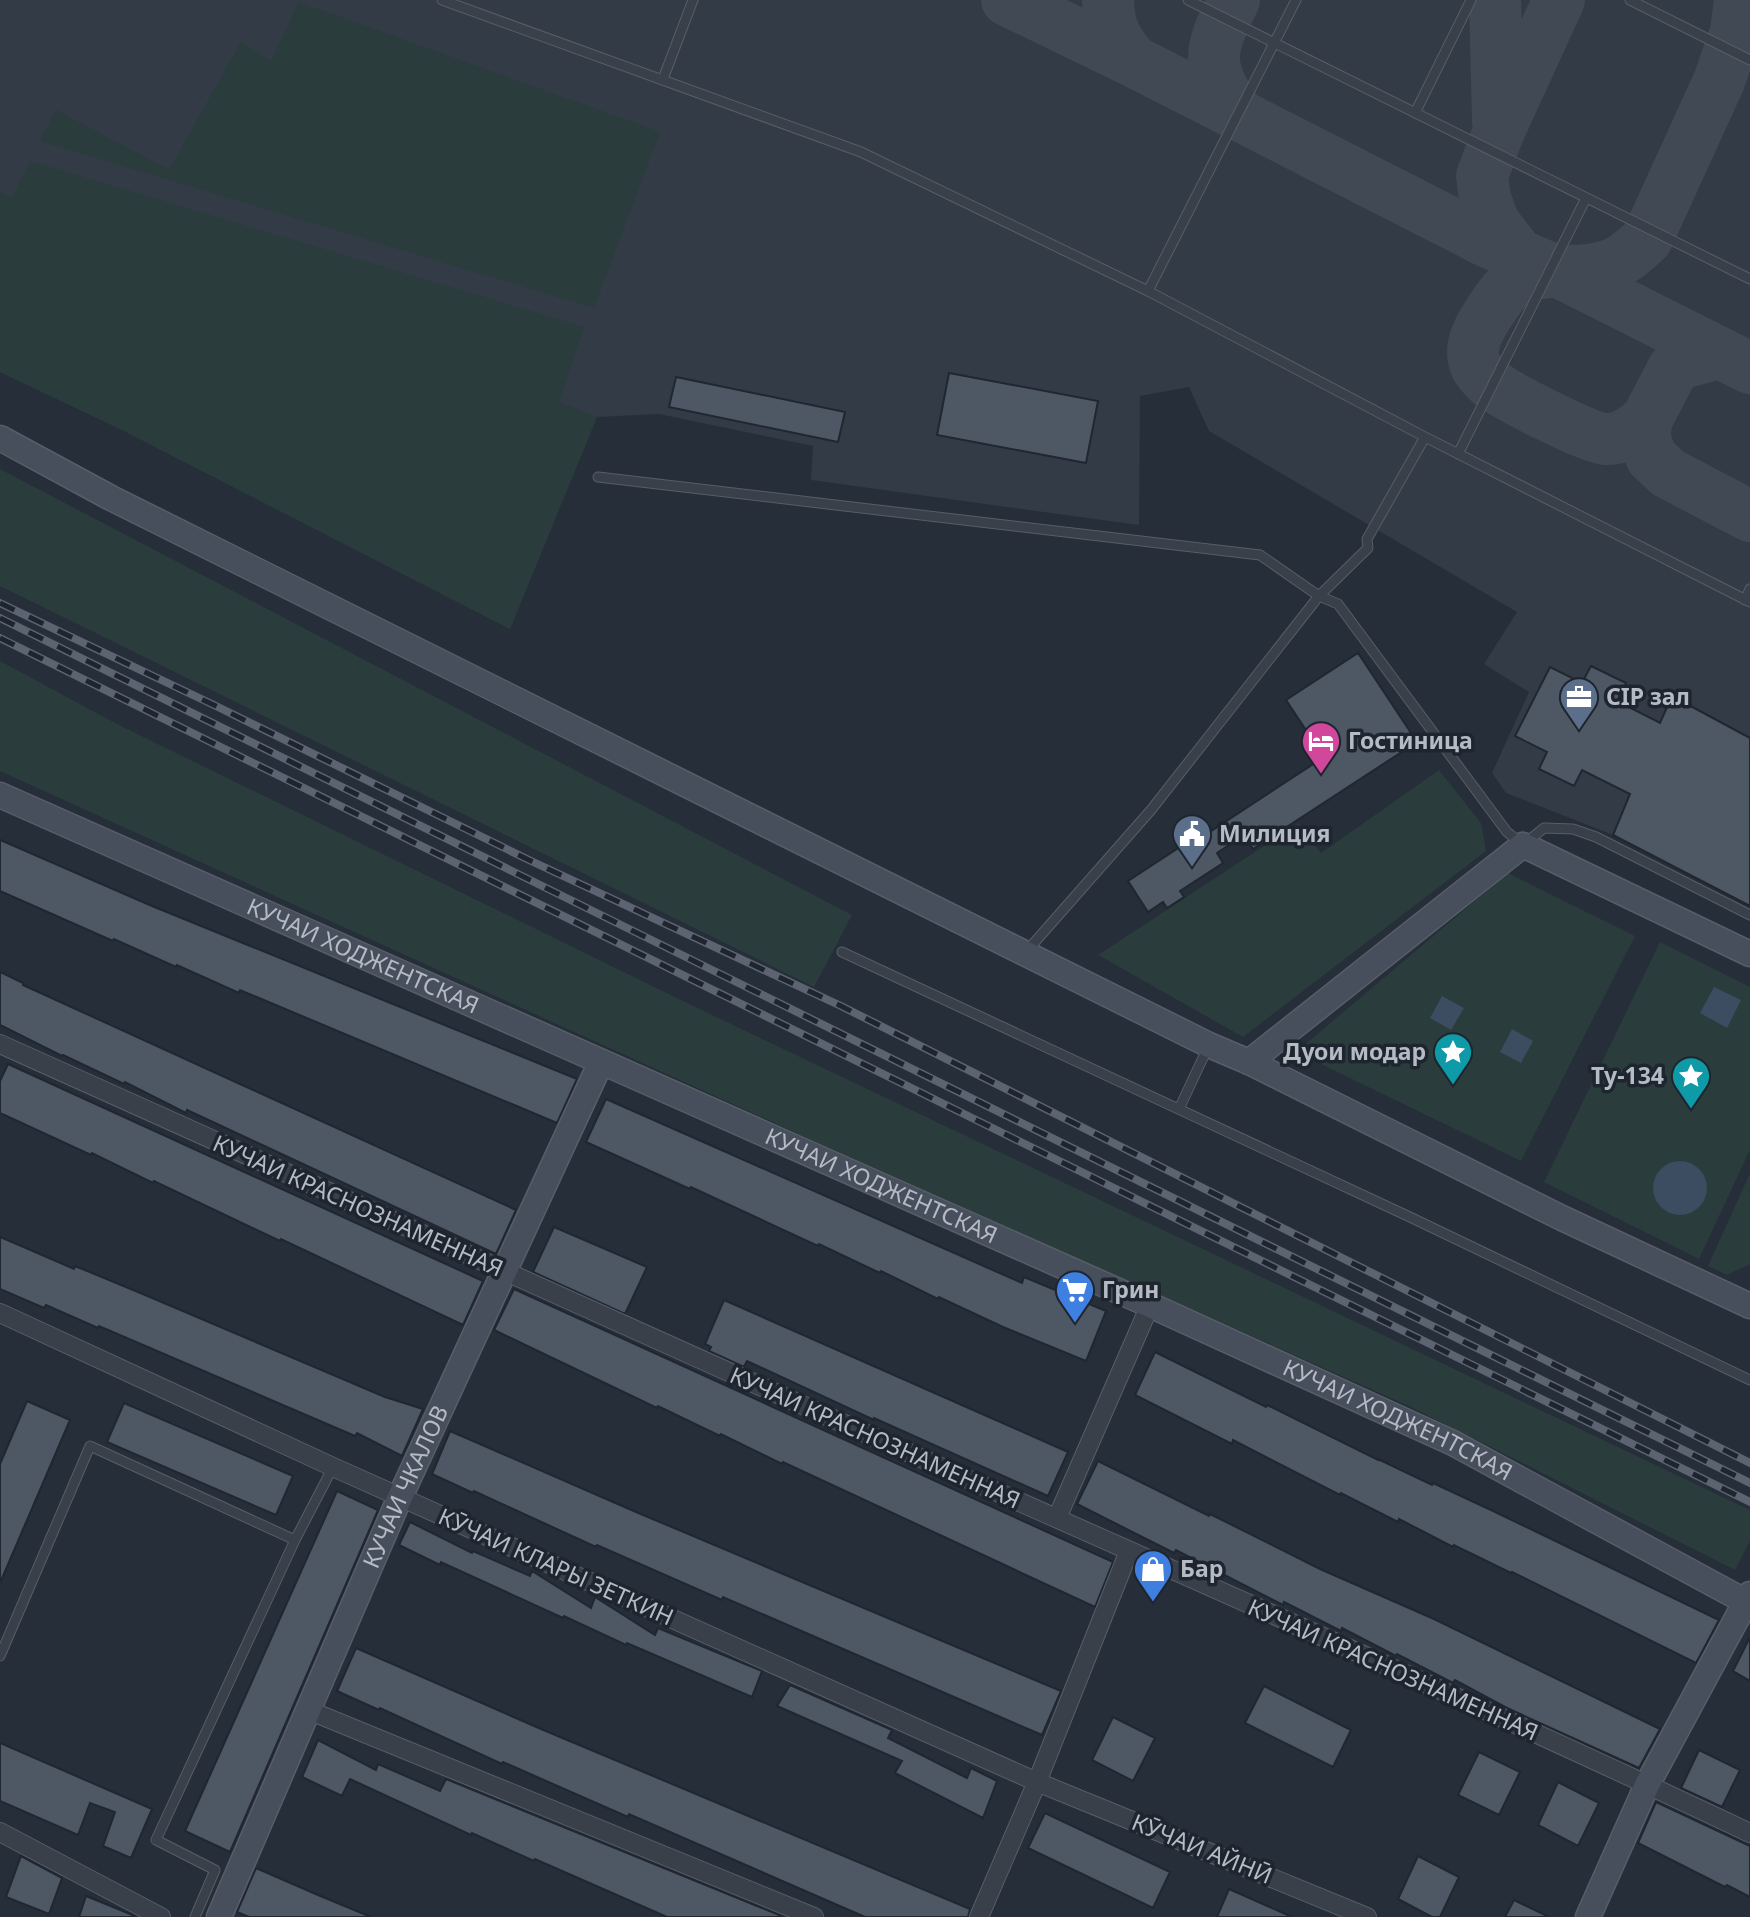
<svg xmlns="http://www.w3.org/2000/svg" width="1750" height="1917" font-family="'Noto Sans',sans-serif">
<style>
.airport{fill:#333b46}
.green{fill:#2a3c3c}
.water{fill:#3c4c61}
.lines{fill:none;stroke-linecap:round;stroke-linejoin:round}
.taxiway{stroke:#404954;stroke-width:52}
.building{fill:#4e5865;stroke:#202731;stroke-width:2}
.lane-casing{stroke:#575e68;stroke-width:11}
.street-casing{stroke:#575e68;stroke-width:20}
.secondary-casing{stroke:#575e68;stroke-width:27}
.lane{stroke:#39404a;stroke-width:9}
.street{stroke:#39404a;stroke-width:18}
.secondary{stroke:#474f5c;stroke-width:24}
.rail-casing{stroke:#5b6470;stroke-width:8}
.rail{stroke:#1e252f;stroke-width:5;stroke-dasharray:16;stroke-linecap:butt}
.labels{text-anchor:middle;stroke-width:7;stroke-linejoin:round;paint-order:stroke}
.poi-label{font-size:23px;font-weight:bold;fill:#b4bbc5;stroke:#1e252f;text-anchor:start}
.street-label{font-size:23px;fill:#b4bbc5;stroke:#1e252f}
</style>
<rect width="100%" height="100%" fill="#252e39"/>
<path class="airport" d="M0,0h1750v906l-137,-71 -107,-42 -14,-20 37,-81 -45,-28 33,-52 -308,-181 -20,-44 -49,9 -1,129 -328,-45 2,-34 -154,-32 -62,3 -87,212 -388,-199 -122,-58z"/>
<path class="green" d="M299,2l361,130 -66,176 -554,-167 16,-31 113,60 72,-128 30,19z
M30,161l554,166 -25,75 38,15 -87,212 -388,-199 -122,-58v-180l12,5z
M0,469l852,446 -38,72 -814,-401z
M0,661l119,64 564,276 1067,509v31l-15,29 -324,-163 -586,-261 -825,-375z
M1439,770l42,53 5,28 -243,186 -145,-82 201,-132 22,30z
M1508,873l127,63 -114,225 -225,-109z
M1660,942l90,45v163l-51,109 -155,-77z
M1750,1173v91l-23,11 -19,-9z"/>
<path class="water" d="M1714,987l27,13 -14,28 -27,-15z
M1442,996l22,12 -13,22 -21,-12z
M1512,1029l21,12 -12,22 -21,-11z
M1653 1188a27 27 0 1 1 54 0a27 27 0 1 1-54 0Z"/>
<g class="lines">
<path class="taxiway" d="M1007,0l126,61 355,181 69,29 193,97
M1108,0c1,29 7,39 25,61
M1234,0c-26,52 -29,66 5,115
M1495,0l3,122
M1519,255l-25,-32 -9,-25 -3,-22 16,-43 61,-133
M1719,353l-34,9 -12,7 -26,50 -3,17 7,21 17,16 82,43
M1647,419c-12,11 -25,21 -42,20 -18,-2 -95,-41 -111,-53 -6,-4 -15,-14 -18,-20 -11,-23 11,-50 23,-68 30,-42 74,-17 114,-34 13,-5 24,-16 34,-25l72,-158 17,-49 4,-32"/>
</g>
<path class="building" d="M949,373l149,28 -12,62 -149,-28z
M676,377l169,35 -7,30 -169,-35z
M1358,653l59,89 -164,107 -9,-14 -27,18 6,10 -43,28 4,6 -17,11 -4,-6 -15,10 -20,-31 75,-49 2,3 119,-78 -38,-57z
M1591,666l35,17 -9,18 43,22 12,-27 78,42v168l-137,-71 17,-41 -48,-24 -8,16 -35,-17 8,-17 -32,-16 35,-69 32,16z
M0,840l152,66 425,173 -20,44 -317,-133 -1,3 -62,-28 -1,2 -62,-28 -1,2 -113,-50z
M0,972l23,11v2l493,225 -20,44 -309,-144 -1,3 -61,-31 -1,2 -61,-29 -1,1 -62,-31z
M8,1064l475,217 -20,44 -182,-86 -1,2 -126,-60 -1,2 -61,-30 -1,2 -91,-42v-32z
M606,1099l416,184 2,-6 82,34 -20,50 -83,-34 -64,-30 -1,2 -57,-28 -1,2 -61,-29 -1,2 -127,-59 -1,2 -104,-47z
M554,1227l93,40 -22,47 -92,-42z
M0,1237l74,32 1,-3 63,26 247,105 38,12 -21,47 -45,-23 -2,3 -256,-110 -1,2 -52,-23 -2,3 -44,-19z
M514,1289l599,273 -18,45 -312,-145 -1,2 -61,-30 -1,2 -62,-30 -1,2 -163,-78z
M724,1300l344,152 -20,44 -174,-78v2l-127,-59 -3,6 -35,-16 2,-4 -6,-3z
M1155,1352l111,55 1,-2 111,55v-1l54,26 1,-2 58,27 228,110 -23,43 -184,-91 -1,1 -57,-28 -1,2 -54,-28 -1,3 -57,-29 -1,2 -107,-55 -1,4 -97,-49z
M27,1401l43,19 -70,163v-119z
M124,1403l169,73 -17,39 -169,-73z
M450,1431l186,81 425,179 -19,44 -319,-138 -1,3 -125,-55 -1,2 -122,-56 -1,2 -41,-19z
M1098,1461l111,55 1,-2 110,55 114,50 226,110 -21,39 -132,-60 -52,-28 -2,3 -56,-29 -1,2 -54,-28 -1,3 -57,-29 -1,3 -107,-55 -2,3 -97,-49z
M337,1491l41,19 -148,342 -45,-21z
M410,1522l62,31 1,-2 57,25 2,-5 59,37 4,-11 60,38 3,-7 104,43 -10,26 -125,-54 -1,2 -62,-29 -1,2 -122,-56 -1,3 -41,-20z
M1750,1637v44l-17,-10z
M356,1648l185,81 429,180 -2,8h-103l-236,-103 -1,3 -125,-55 -1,2 -122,-56 -1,2 -42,-19z
M790,1685l102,45 -4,8 79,40 4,-10 26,13 -14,37 -88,-45 7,-12 -125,-55z
M1264,1686l87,44 -18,37 -88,-44z
M1113,1717l42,21 -22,43 -41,-21z
M318,1740l58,30 2,-6 62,27 6,-12 338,138h-117l-132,-58 -1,2 -62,-28 -1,2 -121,-56 -8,17 -40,-19z
M0,1743l152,66 -21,49 -28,-12 12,-34 -25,-9 -12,32 -78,-34z
M1699,1750l41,20 -18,37 -41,-19z
M1479,1752l41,20 -21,43 -41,-20z
M1558,1782l41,21 -21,43 -40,-21z
M1656,1802l94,44v51l-23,-12 -2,2 -87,-44z
M1045,1813l125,59 -17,36 -125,-60z
M21,1856l41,22 -13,36 -43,-17z
M1418,1856l41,21 -19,40h-8l-34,-18z
M256,1868l62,27 53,22h-122l-12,-5z
M1229,1889l63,28h-75z
M86,1896l49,20v1h-56z
M1514,1900l35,17h-44z"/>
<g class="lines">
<g class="lane-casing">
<path id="lane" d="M442,0l419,152 287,139 277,146 325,165
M1188,0l562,279
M1630,0l120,60
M663,79l30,-79
M1415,113l56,-113
M1148,291l148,-291
M1458,454l128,-256
M598,477l662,78 59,41 19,8 169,228 16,13 21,-17 29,1 23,8 154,78
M1745,600l5,-11
M842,952l570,266 338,162
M1026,952l125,-142 168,-214 49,-48 -1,-9 58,-102
M1179,1109l29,-62
M0,1656l90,-210 205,94 38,-73
M195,1917l20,-47 -59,-30 139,-300"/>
</g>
<g class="street-casing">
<path id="street" d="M0,1044c296,134 592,268 889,400 288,128 576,254 861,389
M0,1313l333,154 704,315 330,135
M1057,1518l93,-213
M308,1710l506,207
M0,1832l161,85
M979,1917l58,-135 92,-231"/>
</g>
<g class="secondary-casing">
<g id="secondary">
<path d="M0,438l111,60 1098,547 40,17 313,156 188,88"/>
<path id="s1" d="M0,795l1150,510 303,138 297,161"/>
<path d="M1249,1062l274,-217 227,109"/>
<path id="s2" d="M219,1917l181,-420 201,-435"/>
<path d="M1588,1917l59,-132 103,-191"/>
</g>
</g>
<use href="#lane" class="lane"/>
<use href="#street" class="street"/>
<use href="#secondary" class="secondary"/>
<g class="rail-casing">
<path id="rail" d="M0,603l216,103 313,154 312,146 909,457
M0,618l1750,865
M0,638l1750,864"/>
</g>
<use href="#rail" class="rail"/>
</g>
<defs>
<g id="office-pin" transform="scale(2.0125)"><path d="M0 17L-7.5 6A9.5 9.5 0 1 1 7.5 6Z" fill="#5c6f8a" stroke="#1e252f"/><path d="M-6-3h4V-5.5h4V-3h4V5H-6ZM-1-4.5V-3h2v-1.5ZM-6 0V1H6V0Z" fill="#fff"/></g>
<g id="hotel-pin" transform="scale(2.0125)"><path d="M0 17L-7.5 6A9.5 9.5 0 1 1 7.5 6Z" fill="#d1479c" stroke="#1e252f"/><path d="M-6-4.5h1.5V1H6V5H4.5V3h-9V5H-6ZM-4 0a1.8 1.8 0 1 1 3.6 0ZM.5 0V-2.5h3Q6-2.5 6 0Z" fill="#fff"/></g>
<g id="civic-pin" transform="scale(2.0125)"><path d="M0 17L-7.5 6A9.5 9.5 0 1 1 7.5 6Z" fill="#5c6f8a" stroke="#1e252f"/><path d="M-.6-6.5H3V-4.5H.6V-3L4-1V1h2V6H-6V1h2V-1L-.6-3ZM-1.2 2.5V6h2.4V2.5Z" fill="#fff"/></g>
<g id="sight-pin" transform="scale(2.0125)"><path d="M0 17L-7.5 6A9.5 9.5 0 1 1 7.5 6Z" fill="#0f9aa8" stroke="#1e252f"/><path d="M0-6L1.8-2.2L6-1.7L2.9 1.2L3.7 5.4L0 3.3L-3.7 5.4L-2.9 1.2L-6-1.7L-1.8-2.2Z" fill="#fff"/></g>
<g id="supermarket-pin" transform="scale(2.0125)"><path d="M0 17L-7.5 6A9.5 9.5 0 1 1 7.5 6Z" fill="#3f7fe0" stroke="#1e252f"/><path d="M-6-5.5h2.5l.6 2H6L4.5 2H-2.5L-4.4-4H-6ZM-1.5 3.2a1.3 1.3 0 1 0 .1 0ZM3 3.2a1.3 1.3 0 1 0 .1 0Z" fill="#fff"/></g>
<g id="shop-pin" transform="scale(2.0125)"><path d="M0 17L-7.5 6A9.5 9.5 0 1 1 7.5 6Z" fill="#3f7fe0" stroke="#1e252f"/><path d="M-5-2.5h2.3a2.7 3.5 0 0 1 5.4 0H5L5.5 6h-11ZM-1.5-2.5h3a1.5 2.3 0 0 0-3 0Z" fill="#fff"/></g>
</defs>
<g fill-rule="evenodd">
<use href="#office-pin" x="1579" y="697"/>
<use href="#hotel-pin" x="1321" y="741"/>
<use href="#civic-pin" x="1192" y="834"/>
<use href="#sight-pin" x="1453" y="1052"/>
<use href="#sight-pin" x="1691" y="1076"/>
<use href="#supermarket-pin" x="1075" y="1290"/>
<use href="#shop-pin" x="1153" y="1569"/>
</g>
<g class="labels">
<g class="poi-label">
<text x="1606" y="705">CIP зал</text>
<text x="1348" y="749">Гостиница</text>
<text x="1219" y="842">Милиция</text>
<text x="1426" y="1060" text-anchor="end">Дуои модар</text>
<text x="1664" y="1084" text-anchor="end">Ту-134</text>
<text x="1102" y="1298">Грин</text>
<text x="1180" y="1577">Бар</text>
</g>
<g class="street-label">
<text dy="8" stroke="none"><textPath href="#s1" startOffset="397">КУЧАИ ХОДЖЕНТСКАЯ</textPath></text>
<text dy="8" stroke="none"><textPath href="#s1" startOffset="964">КУЧАИ ХОДЖЕНТСКАЯ</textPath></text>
<text transform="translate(358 1206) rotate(24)" y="8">КУЧАИ КРАСНОЗНАМЕННАЯ</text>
<text dy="8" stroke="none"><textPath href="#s1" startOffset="1531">КУЧАИ ХОДЖЕНТСКАЯ</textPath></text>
<text transform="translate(875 1438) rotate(24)" y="8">КУЧАИ КРАСНОЗНАМЕННАЯ</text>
<text dy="8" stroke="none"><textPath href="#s2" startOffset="469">КУЧАИ ЧКАЛОВ</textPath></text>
<text transform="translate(556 1567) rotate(24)" y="8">КӮЧАИ КЛАРЫ ЗЕТКИН</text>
<text transform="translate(1393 1670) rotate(24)" y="8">КУЧАИ КРАСНОЗНАМЕННАЯ</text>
<text transform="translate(1202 1849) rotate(22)" y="8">КӮЧАИ АЙНӢ</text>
</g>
</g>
</svg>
